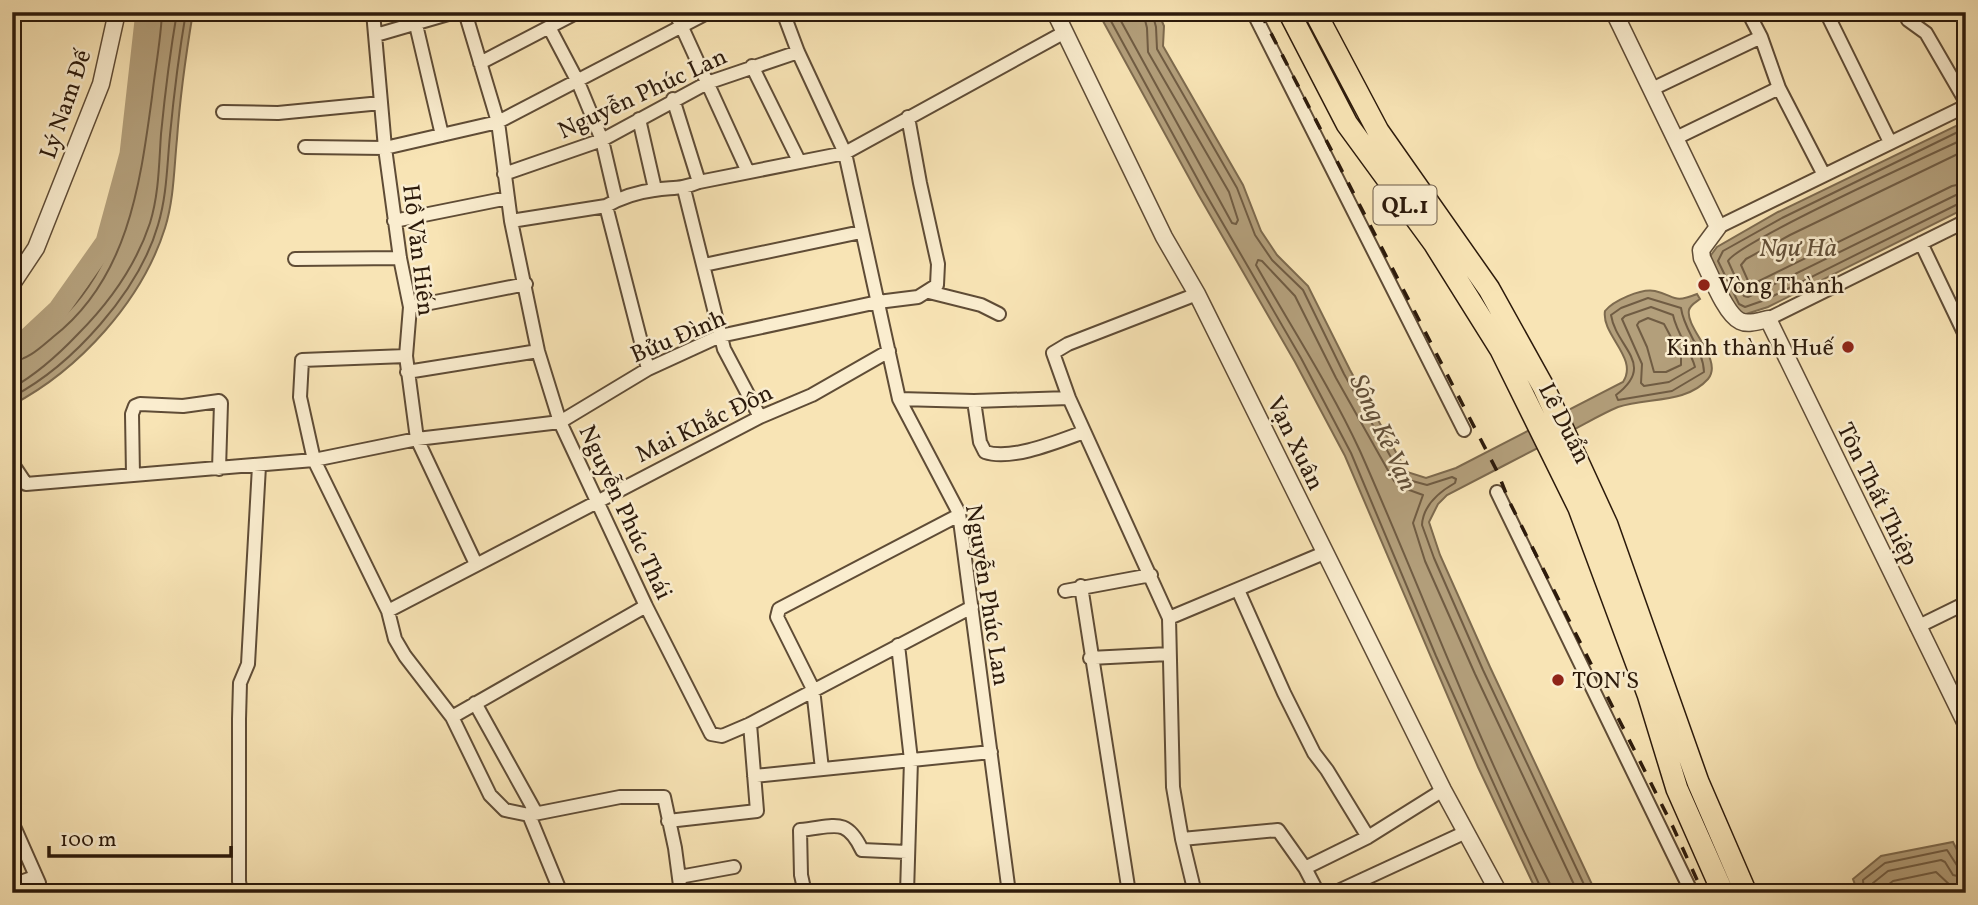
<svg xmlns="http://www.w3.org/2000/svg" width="1978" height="905" font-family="Vollkorn,serif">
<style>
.water{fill:#b39f7b;stroke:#7d6a4e;stroke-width:2}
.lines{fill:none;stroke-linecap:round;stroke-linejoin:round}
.shore{stroke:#705c43;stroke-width:2}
.river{stroke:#b39f7b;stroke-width:21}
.minor-casing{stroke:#5f4c36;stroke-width:16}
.tertiary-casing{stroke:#5f4c36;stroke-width:19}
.primary-casing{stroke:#2c1a0b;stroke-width:24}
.minor{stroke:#faedcf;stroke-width:12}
.tertiary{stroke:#faedcf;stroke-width:16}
.primary{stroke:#f8e4b5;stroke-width:21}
.rail{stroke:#2c1a0b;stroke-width:3.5;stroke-dasharray:12 12;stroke-linecap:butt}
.poi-dot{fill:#8f2418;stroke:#faedcf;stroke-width:2.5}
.labels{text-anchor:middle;stroke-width:5;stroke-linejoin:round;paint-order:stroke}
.shield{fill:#faedcf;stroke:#6a5946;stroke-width:2}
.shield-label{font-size:23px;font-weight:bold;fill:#2c1a0b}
.street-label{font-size:24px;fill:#2c1a0b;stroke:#faedcf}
.poi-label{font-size:24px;fill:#2c1a0b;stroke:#faedcf;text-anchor:start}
.water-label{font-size:26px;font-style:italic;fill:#624f38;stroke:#faedcf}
</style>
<rect width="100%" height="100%" fill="#f8e4b5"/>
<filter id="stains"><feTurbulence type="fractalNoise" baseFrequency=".00286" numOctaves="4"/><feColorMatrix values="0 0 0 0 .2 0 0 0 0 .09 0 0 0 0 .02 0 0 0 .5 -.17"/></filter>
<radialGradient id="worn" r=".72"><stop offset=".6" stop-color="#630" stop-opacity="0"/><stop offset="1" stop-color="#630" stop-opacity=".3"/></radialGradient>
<path class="water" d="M146,12h47c-7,42 -13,84 -16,127 -3,29 -3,60 -12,89 -23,73 -86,142 -153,177v-59c120,-58 120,-220 134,-334z
M1098,12h60l6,14 -1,20 80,139 18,46 16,24 31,31 42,84 57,102 19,6 30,-10 167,-86c16,-24 -22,-47 -18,-71 8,-10 36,-23 50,-20 21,5 17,13 42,3l3,5c-4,3 -10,6 -11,11 -4,18 35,50 19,69 -22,25 -61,18 -90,28 -19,8 -38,20 -57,29 -38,20 -76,39 -114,59l-9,9 -9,18 11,33 50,112 106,226h-59l-2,-5 -57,-121 -133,-311 -50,-94 -97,-168z
M1966,121v87l-198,99 -25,8 -9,-5 -23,-47v-8l6,-8 61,-35z
M1953,842l13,26v25h-108l-5,-14 28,-23z"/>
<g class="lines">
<path class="shore" d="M1106,12l98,179 97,167 50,95 85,203 107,237
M1116,12l116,211 4,1 2,-4 -9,-28 -81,-140 -1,-24 -4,-16
M1152,12l4,15 1,22 80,139 18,47 17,25 31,30 41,84 57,101 4,4 22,6 25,-8 4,2 -1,4c-16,9 -32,22 -33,42l12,33 49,112 105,223
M1966,128l-184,90 -59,33 -5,10 21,43 6,3 20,-7 195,-97h6
M1966,138c-34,16 -228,104 -238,123l16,35 4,1 208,-102 10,-1
M1966,150l-176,85 -44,24 -5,6 8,18 4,1 199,-98 14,-3
M1648,298l33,10c3,23 22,40 23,64l-32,19 -54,9 -2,-5c41,-31 0,-47 -5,-80l10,-7z
M1651,307l22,8c4,19 17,34 22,52l-26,15 -25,4 -3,-3 1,-19 -20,-45 3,-3z
M1648,318l16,6 17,32v9l-15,7h-12l-7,-25 -10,-22 2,-3z
M12,352c14,-1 26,-14 36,-22 72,-56 84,-148 95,-232 3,-28 9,-57 10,-86
M12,361c16,-1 29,-14 41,-24 75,-58 87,-152 99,-240 3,-28 9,-57 10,-85
M12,388c25,-14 47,-34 66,-54 31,-31 58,-69 72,-111 9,-29 9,-60 11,-89 4,-41 9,-81 16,-122
M12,397c61,-32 127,-106 146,-172 9,-30 9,-60 12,-90 4,-42 9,-82 16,-123
M1552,893l-2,-9c-72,-140 -126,-289 -190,-433 -30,-65 -69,-124 -104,-186l2,-5 4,1 33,35 41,82 58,103 7,6 22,8 -10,28 12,38 50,113 103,219
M1864,893l-1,-13 22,-17 62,-13 11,17 8,3
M1873,893v-10l15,-12 53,-11 4,2 8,13 13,3
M1883,893l1,-5 9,-7 43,-9 15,14 15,3"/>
<path class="river" d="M12,353l46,-43 48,-68 24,-88 16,-142"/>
<g class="minor-casing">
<path id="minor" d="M373,12l12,136 15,110 10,49 -4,49 11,83 59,125
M413,12l29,123
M465,12l33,110 13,99 27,130 22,71 86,184 65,128 11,2 28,-12 222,-117
M675,12l73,160
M783,12l15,40 47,101 54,246 60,114 50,380
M1253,12l211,418
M1748,12l13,25 18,51 45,87
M1826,12l64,130
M1904,12l4,8 18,13 40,69
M549,27l29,55 24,58 14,60
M376,35l79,-23
M480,63l98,-51
M752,66l47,95
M1652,89l109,-52
M673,99l26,83
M223,112l55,1 103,-10
M639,119l16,70
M1676,138l103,-50
M305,147l80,1 113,-26 211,-110
M504,174l98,-34 105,-57 91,-31
M684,189l40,160 36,68
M606,206l42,163
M394,221l114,-23
M511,221l95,-15c14,-8 32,-14 48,-16 18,-3 26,0 45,-8l146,-29 220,-121
M1718,227l248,-121
M1921,243l45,94
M295,259l105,-1
M704,265l157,-33
M929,292l52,13 18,9
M410,307l116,-23
M1768,319l198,-98
M406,356l-104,4 -2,37 14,63 74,151 7,28 10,17 47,61 38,78 15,15 24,5 91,-18h44l11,51 6,45
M407,372l131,-21
M899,399l75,2 95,-3
M974,401l6,41 5,10c27,9 74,-11 99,-20
M12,463l14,21 288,-24 103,-21 143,-17 88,-53 72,-33 158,-34 40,-5 19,-12 1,-21 -18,-81 -12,-66
M133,475l-1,-61 3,-8 5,-2 43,2 36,-5 2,2 -2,66
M1497,492l195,401
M1081,586l48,307
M1238,590l46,103 30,60 13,17 41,67
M1065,591l86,-16
M388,611l372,-194 52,-22 77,-44
M1169,618l155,-65
M1917,627l49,-24
M898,645l13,115 -4,133
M1090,658l79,-4
M475,703l61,110
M452,717l194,-111
M822,769l-9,-80 -36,-72 2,-8 180,-94
M754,776l237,-24
M529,815l32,78
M668,821l89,-10 -7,-87
M12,822l27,61
M1182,839l96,-9 27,38 13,25
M1305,868l63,-31 75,-47
M679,877l55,-10
M12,885l20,-7 5,3 6,12
M241,893l-2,-12v-162l1,-36 8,-19 11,-198
M805,893l-4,-18 -1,-45c34,-3 46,-14 62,20l45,2
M1195,893l-13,-54 -9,-52 -4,-169 -100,-220 -16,-45 15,-9 129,-50
M1334,893l132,-61"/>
</g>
<g class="tertiary-casing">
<path id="tertiary" d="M1055,12l109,225 33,57 246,496 56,103
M1614,12l104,215 -17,23 1,8c8,15 23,56 38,63 8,4 19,0 28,-2l198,405
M12,284l24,-36 65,-164 16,-72"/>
</g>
<g class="primary-casing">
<path id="primary" d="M1289,12l58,112 87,119 67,107 78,158 69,186 29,95 46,104
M1315,12l63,119 111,158 55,99 63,137 91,257 48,111"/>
</g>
<use href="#minor" class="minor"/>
<use href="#tertiary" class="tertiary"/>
<use href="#primary" class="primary"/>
<path class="rail" d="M1260,12l238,461 11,28 164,326 30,66"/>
</g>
<g class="poi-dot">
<circle cx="1704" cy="285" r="7"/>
<circle cx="1848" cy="347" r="7"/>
<circle cx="1558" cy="680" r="7"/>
</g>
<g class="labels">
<rect class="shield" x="1373.5" y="185.5" width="63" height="39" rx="5"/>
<g class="shield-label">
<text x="1405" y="213">QL.1</text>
</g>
<g class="street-label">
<text transform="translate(642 93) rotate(-25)" y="8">Nguyễn Phúc Lan</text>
<text transform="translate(65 104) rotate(-71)" y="8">Lý Nam Đế</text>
<text transform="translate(419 250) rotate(83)" y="8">Hồ Văn Hiến</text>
<text transform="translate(678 336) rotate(-23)" y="8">Bửu Đình</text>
<text transform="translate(704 423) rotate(-26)" y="8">Mai Khắc Đôn</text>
<text transform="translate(1565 423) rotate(63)" y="8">Lê Duẩn</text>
<text transform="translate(1296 443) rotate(64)" y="8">Vạn Xuân</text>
<text transform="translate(1878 494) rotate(64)" y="8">Tôn Thất Thiệp</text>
<text transform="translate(626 512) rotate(65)" y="8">Nguyễn Phúc Thái</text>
<text transform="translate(988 595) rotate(81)" y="8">Nguyễn Phúc Lan</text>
</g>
<g class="poi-label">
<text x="1718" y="293">Vòng Thành</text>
<text x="1834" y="355" text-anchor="end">Kinh thành Huế</text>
<text x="1572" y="688">TON'S</text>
</g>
<g class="water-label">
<text x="1798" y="256">Ngự Hà</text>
<text transform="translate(1384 432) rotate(65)" y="9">Sông Kẻ Vạn</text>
</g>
</g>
<rect width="1978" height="905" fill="none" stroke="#f8e4b5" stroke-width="42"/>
<rect x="14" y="14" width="1950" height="877" fill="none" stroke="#2c1a0b" stroke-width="3.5"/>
<rect x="21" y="21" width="1936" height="863" fill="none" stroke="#2c1a0b" stroke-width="2"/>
<path d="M49 846v10h182v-10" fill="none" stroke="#2c1a0b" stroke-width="3.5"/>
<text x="60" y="846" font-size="21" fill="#2c1a0b" stroke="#faedcf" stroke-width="5" paint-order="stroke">100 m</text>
<rect width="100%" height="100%" filter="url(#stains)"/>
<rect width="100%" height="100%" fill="url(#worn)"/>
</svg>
